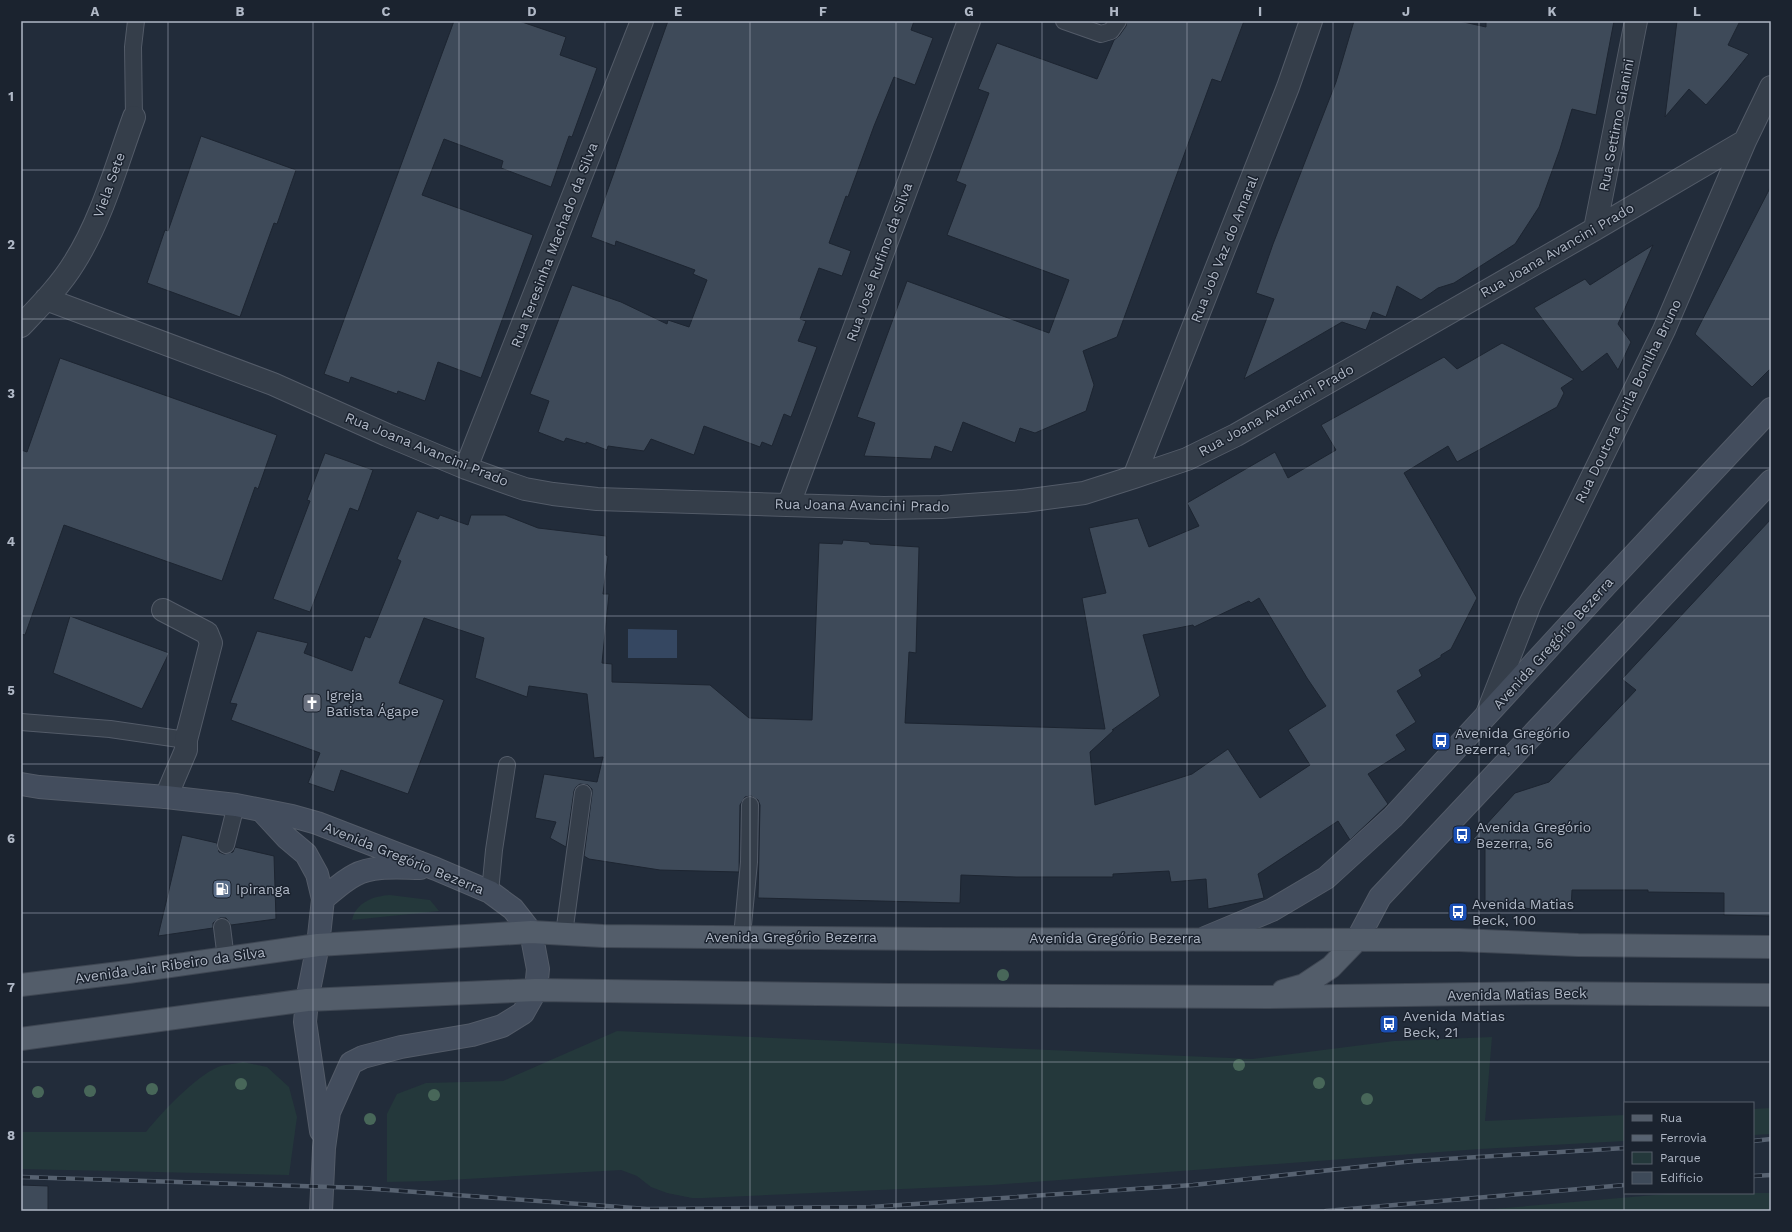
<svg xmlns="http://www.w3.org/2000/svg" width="1792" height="1232" font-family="'Work Sans',sans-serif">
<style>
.green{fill:#24383b}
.water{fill:#354761}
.building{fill:#3e4a59;stroke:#1d2531;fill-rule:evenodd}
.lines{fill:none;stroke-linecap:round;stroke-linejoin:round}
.lane-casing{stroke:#535b68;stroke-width:18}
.street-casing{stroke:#535b68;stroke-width:24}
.secondary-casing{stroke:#535b68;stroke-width:24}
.primary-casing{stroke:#3f4753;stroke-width:24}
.lane{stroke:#353e4a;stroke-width:16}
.street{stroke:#353e4a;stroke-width:22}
.secondary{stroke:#434d5d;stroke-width:22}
.primary{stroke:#535d6a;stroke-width:22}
.rail-casing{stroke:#576271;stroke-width:4.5}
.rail{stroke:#1b232f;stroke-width:3;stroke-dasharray:9;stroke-linecap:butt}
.tree{fill:#486759}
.grid{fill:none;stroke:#b0b8c6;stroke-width:1;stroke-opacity:0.55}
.labels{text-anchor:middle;stroke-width:3;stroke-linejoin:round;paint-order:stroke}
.street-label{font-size:14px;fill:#b0b8c6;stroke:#1b232f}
.poi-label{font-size:14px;fill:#b0b8c6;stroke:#1b232f;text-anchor:start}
.neatline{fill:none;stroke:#b0b8c6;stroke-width:1.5}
.grid-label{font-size:13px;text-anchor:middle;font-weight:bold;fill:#b0b8c6}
</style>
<rect width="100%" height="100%" fill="#222c3a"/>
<path class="green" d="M390,895l40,5 9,11 -87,9c4,-18 22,-24 38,-25z
M617,1031l635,28 142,-18 98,-4 -7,84 140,-6v26l-145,8 -488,36 -289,13h-11l-25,-5 -16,-6 -14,-11 -16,-6 -190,11 -44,1v-68l10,-20 29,-11 77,-2z
M243,1062l24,5 22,20 8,30 -8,58 -268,-6v-37h125c16,-20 49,-55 72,-65 7,-3 17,-3 25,-5z
M1771,1108v26l-18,1v-26z
M1678,1193h93v18h-301z"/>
<path class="water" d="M628,629l49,1v28h-49z"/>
<path class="building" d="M454,21h65l47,16 -6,18 37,13 -25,69 -3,-1 -18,51 -50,-19 2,-7 -59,-22 -22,56 111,40 -52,143 -43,-16 -13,39 -27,-10 -1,3 -46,-17 -2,6 -25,-9z
M668,21h246l-3,9 22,8 -18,47 -21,-8 -20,49 -26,71 -2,-1 -17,47 22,8 -9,25 -23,-8 -19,51 6,2 -8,20 19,6 -26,70 -7,-3 -12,32 -10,-4 -2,5 -56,-21 -10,29 -43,-16 -7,12 -36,-5 -1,4 -21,-8v2l-20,-6 -2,4 -26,-10 11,-31 -19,-7 42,-109 49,17 46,22 1,-4 21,7 18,-47 -14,-6 2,-4 -79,-29 -1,5 -24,-9z
M1127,21h117l-23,61 -9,-3 -95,258 -34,14 11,34 -8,26 -51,22 -15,-5 -5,15 -52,-21 -11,30 -17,-6 -4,13 -67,-3 11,-33 -18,-6 50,-136 142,52 20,-53 -122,-45 19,-50 -10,-4 33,-88 -11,-4 19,-46 100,36 17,-39 5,-4 7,-10z
M1354,21h105l27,6v-6h128l-18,94 -24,-6 -12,40 -21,58 -24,37 -61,39 -16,5 -17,12 -24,-14 -11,31 -13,-5 -7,18 -24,-8 -98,57 30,-80 -18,-6 17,-49 63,-162z
M1677,21h63l-12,24 21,9 -21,26 -22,25 -17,-16 -24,28z
M201,136l95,34 -19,54 -3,-1 -34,94 -93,-34 18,-53 3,1z
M1771,186v182l-19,19 -57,-53z
M1653,245l-35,79 13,18 -13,28 -11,-17 -25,19 -48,-64 51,-29 5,6z
M1502,343l72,36 -13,9 3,5 -7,14 -100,55 -9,-16 -44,27 73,125 -26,51 -10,6v2l-22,13 3,6 -25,15 19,31 -20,13 10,15 -38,24 20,30 -38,36 -12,-19 -80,53 6,24 -56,11 -2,-30 -35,3 -2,-11 -56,3v3h-97l-55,-2 -1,28 -202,-5 2,-93 -2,-5 -7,-4 -6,1 -5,8 -1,67 -79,-2 -71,-11 -5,-3 8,-62v-5l-4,-4 -8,-1 -4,3 -2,4 -8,56 -16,-9 6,-16 -21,-4 9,-44 53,8 6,-25 -9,1 -7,-64 -58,-8 -2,11 -52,-19 9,-40 -60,-20 -25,65 45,17 -36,94 -67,-24 -7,22 -26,-9 12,-30 -89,-33 6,-16 -7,-1 27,-72 51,12 -4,10 48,18 13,-35 5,2 31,-77 -4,-2 20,-48 21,8 2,-4 28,10 3,-10h34l33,13 68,8v19l2,1 -5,38h6l-7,69 10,1v18l98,3 39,33 63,2 7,-177 23,1 1,-4 26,2 1,2 49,3 -3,106 -7,-1 -4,71 200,6 -23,-131 24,-5 -17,-65 49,-10 11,29 50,-21 -12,-23 88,-51 13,26 48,-28 -15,-25 123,-68 13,12zM1259,598l48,80 19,28 -38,24 22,35 -50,33 -32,-49 -36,25 -97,31 -5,-53 24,-22h-2l48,-34 -17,-61 50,-10 1,2 55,-26 2,2z
M60,358l217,77 -19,54 -3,-2 -33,94 -158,-56 -39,110 -4,-1v-184l6,2z
M325,453l48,17 -15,41 -8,-3 -40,104 -37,-13 37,-98 -3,-1z
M1771,519v397l-47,-1v-22l-76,-1v-2h-76l-1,20 -86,-3v-63l-12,-5 42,-46 34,-11 87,-92 -14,-11z
M70,616l99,37 -27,56 -89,-36z
M182,835l35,8 2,9 5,2 9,-2 2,-5 39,9 2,63 -45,6 -5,-7h-6l-7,5v5l-55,8z
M21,1185l27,1v25h-27z"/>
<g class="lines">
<g class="lane-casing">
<path id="lane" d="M1064,21l37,13 10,-3 7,-10
M134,117l-1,-70 3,-26
M21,722l89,7 76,11
M226,845l10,-40
M490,892l4,-42 13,-85
M222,927l4,32
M564,934l19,-141
M742,936l7,-74 1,-57"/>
</g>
<g class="street-casing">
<path id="street" d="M1595,229l41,-208
M46,299l227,85 114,51 79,33 36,13 23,8 28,5 44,5 287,9 57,-1 83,-6 60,-8 50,-16 53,-18 49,-24 359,-206 150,-88
M21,326c18,-19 39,-40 53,-63 28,-44 42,-97 60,-146
M466,468l176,-447
M1134,477l154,-390 23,-66
M789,504l180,-483
M163,610l44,23 4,10 -25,97v10l-20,47
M1487,714l43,-110 134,-274 81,-189 26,-54"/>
</g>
<g class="secondary-casing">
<path id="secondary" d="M21,784l18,3 127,10 70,8 56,11 25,7 119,46 54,23 23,17 18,23 7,37 -2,21 -13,23 -21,13 -30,9 -71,12 -38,10 -12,6 -22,49 -5,36 -3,63
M261,810l26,28 19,16 11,20 6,25 -5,46 -11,55 -2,22 16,109
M323,899c10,-8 20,-18 32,-24 18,-10 46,-7 65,-7
M1205,938l67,-28 54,-32 67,-61 213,-232 165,-176
M1357,940l23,-43 391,-416"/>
</g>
<g class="primary-casing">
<path id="primary" d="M21,985l107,-13 190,-27 213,-13 72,4 327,3 529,1 119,5 193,2
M1283,991l21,-6 27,-18 26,-27
M21,1039l286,-39 229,-10 354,5 374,2 271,-4 236,2"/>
</g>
<use href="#lane" class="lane"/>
<use href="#street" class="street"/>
<use href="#secondary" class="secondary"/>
<use href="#primary" class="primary"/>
<g class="rail-casing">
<path id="rail" d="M1753,1141l18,-2
M1753,1176l18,-1
M21,1177l341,11 285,21 224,-2 322,-22 221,-24 211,-13
M1326,1211l299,-26"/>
</g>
<use href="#rail" class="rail"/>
</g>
<g class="tree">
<circle cx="1003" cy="975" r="6"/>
<circle cx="1239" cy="1065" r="6"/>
<circle cx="1319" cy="1083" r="6"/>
<circle cx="241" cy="1084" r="6"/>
<circle cx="152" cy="1089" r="6"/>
<circle cx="90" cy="1091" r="6"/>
<circle cx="38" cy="1092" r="6"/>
<circle cx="434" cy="1095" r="6"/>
<circle cx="1367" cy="1099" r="6"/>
<circle cx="370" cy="1119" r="6"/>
</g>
<path class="grid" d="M168,21v1190M313,21v1190M459,21v1190M605,21v1190M750,21v1190M896,21v1190M1042,21v1190M1187,21v1190M1333,21v1190M1479,21v1190M1624,21v1190M21,170h1750M21,319h1750M21,468h1750M21,616h1750M21,764h1750M21,913h1750M21,1062h1750"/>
<defs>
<g id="church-square" transform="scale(1)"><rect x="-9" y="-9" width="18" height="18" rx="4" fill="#6b7280" stroke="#1b232f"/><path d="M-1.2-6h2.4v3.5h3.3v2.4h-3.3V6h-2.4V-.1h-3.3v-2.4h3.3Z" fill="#fff"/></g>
<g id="bus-square" transform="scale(1)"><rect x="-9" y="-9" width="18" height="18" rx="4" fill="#1a4fb4" stroke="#1b232f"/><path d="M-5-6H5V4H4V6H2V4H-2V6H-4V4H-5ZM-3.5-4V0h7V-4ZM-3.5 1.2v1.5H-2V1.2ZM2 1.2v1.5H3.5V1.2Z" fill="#fff"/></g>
<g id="fuel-square" transform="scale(1)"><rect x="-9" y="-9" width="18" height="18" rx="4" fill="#5c6f8a" stroke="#1b232f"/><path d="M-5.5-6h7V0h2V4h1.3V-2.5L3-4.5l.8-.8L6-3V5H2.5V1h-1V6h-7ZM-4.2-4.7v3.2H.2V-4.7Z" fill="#fff"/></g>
</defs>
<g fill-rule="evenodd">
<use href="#church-square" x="312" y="703"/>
<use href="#bus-square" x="1441" y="741"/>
<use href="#bus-square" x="1462" y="835"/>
<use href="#fuel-square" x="222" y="889"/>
<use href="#bus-square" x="1458" y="912"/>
<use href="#bus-square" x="1389" y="1024"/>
</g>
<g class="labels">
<g class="street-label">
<text transform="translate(1616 125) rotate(-79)" y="5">Rua Settimo Gianini</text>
<text transform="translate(109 185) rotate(-70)" y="5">Viela Sete</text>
<text transform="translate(554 245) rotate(-69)" y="5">Rua Teresinha Machado da Silva</text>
<text transform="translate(1224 249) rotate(-68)" y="5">Rua Job Vaz do Amaral</text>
<text transform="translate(1557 250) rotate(-30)" y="5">Rua Joana Avancini Prado</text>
<text transform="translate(879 262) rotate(-70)" y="5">Rua José Rufino da Silva</text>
<text transform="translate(1628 401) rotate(-64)" y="5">Rua Doutora Cirila Bonilha Bruno</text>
<text transform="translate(1276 410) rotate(-29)" y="5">Rua Joana Avancini Prado</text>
<text transform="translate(427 449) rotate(22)" y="5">Rua Joana Avancini Prado</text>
<text transform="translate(862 505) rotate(1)" y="5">Rua Joana Avancini Prado</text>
<text transform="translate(1553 643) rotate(-48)" y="5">Avenida Gregório Bezerra</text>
<text transform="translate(404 858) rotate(22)" y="5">Avenida Gregório Bezerra</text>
<text x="791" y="942">Avenida Gregório Bezerra</text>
<text x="1115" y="943">Avenida Gregório Bezerra</text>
<text transform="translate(170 965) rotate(-8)" y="5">Avenida Jair Ribeiro da Silva</text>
<text transform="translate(1517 994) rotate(-1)" y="5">Avenida Matias Beck</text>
</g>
<g class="poi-label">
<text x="326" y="700">Igreja<tspan x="326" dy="16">Batista Ágape</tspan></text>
<text x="1455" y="738">Avenida Gregório<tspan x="1455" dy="16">Bezerra, 161</tspan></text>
<text x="1476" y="832">Avenida Gregório<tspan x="1476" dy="16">Bezerra, 56</tspan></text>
<text x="236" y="894">Ipiranga</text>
<text x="1472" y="909">Avenida Matias<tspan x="1472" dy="16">Beck, 100</tspan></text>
<text x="1403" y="1021">Avenida Matias<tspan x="1403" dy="16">Beck, 21</tspan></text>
</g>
</g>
<rect width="1792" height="1232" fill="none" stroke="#1b232f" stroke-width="44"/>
<rect x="1624" y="1102" width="130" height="92" fill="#1b232f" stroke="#575f6b"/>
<rect x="1632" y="1115" width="20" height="6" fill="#535d6a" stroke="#575f6b"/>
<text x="1660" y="1122" font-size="12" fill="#b0b8c6">Rua</text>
<rect x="1632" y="1135" width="20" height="6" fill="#576271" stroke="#575f6b"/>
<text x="1660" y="1142" font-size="12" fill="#b0b8c6">Ferrovia</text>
<rect x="1632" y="1152" width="20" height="12" fill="#24383b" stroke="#575f6b"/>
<text x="1660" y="1162" font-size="12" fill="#b0b8c6">Parque</text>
<rect x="1632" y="1172" width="20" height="12" fill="#3e4a59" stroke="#575f6b"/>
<text x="1660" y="1182" font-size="12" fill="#b0b8c6">Edifício</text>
<rect x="22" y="22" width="1748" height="1188" class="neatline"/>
<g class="grid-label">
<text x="95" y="16">A</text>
<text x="240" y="16">B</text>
<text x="386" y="16">C</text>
<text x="532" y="16">D</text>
<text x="678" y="16">E</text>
<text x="823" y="16">F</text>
<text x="969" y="16">G</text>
<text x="1114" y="16">H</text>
<text x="1260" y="16">I</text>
<text x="1406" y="16">J</text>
<text x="1552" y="16">K</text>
<text x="1697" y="16">L</text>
<text x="11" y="101">1</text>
<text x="11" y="249">2</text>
<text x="11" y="398">3</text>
<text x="11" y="546">4</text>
<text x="11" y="695">5</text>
<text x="11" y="843">6</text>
<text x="11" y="992">7</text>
<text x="11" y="1140">8</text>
</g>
</svg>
